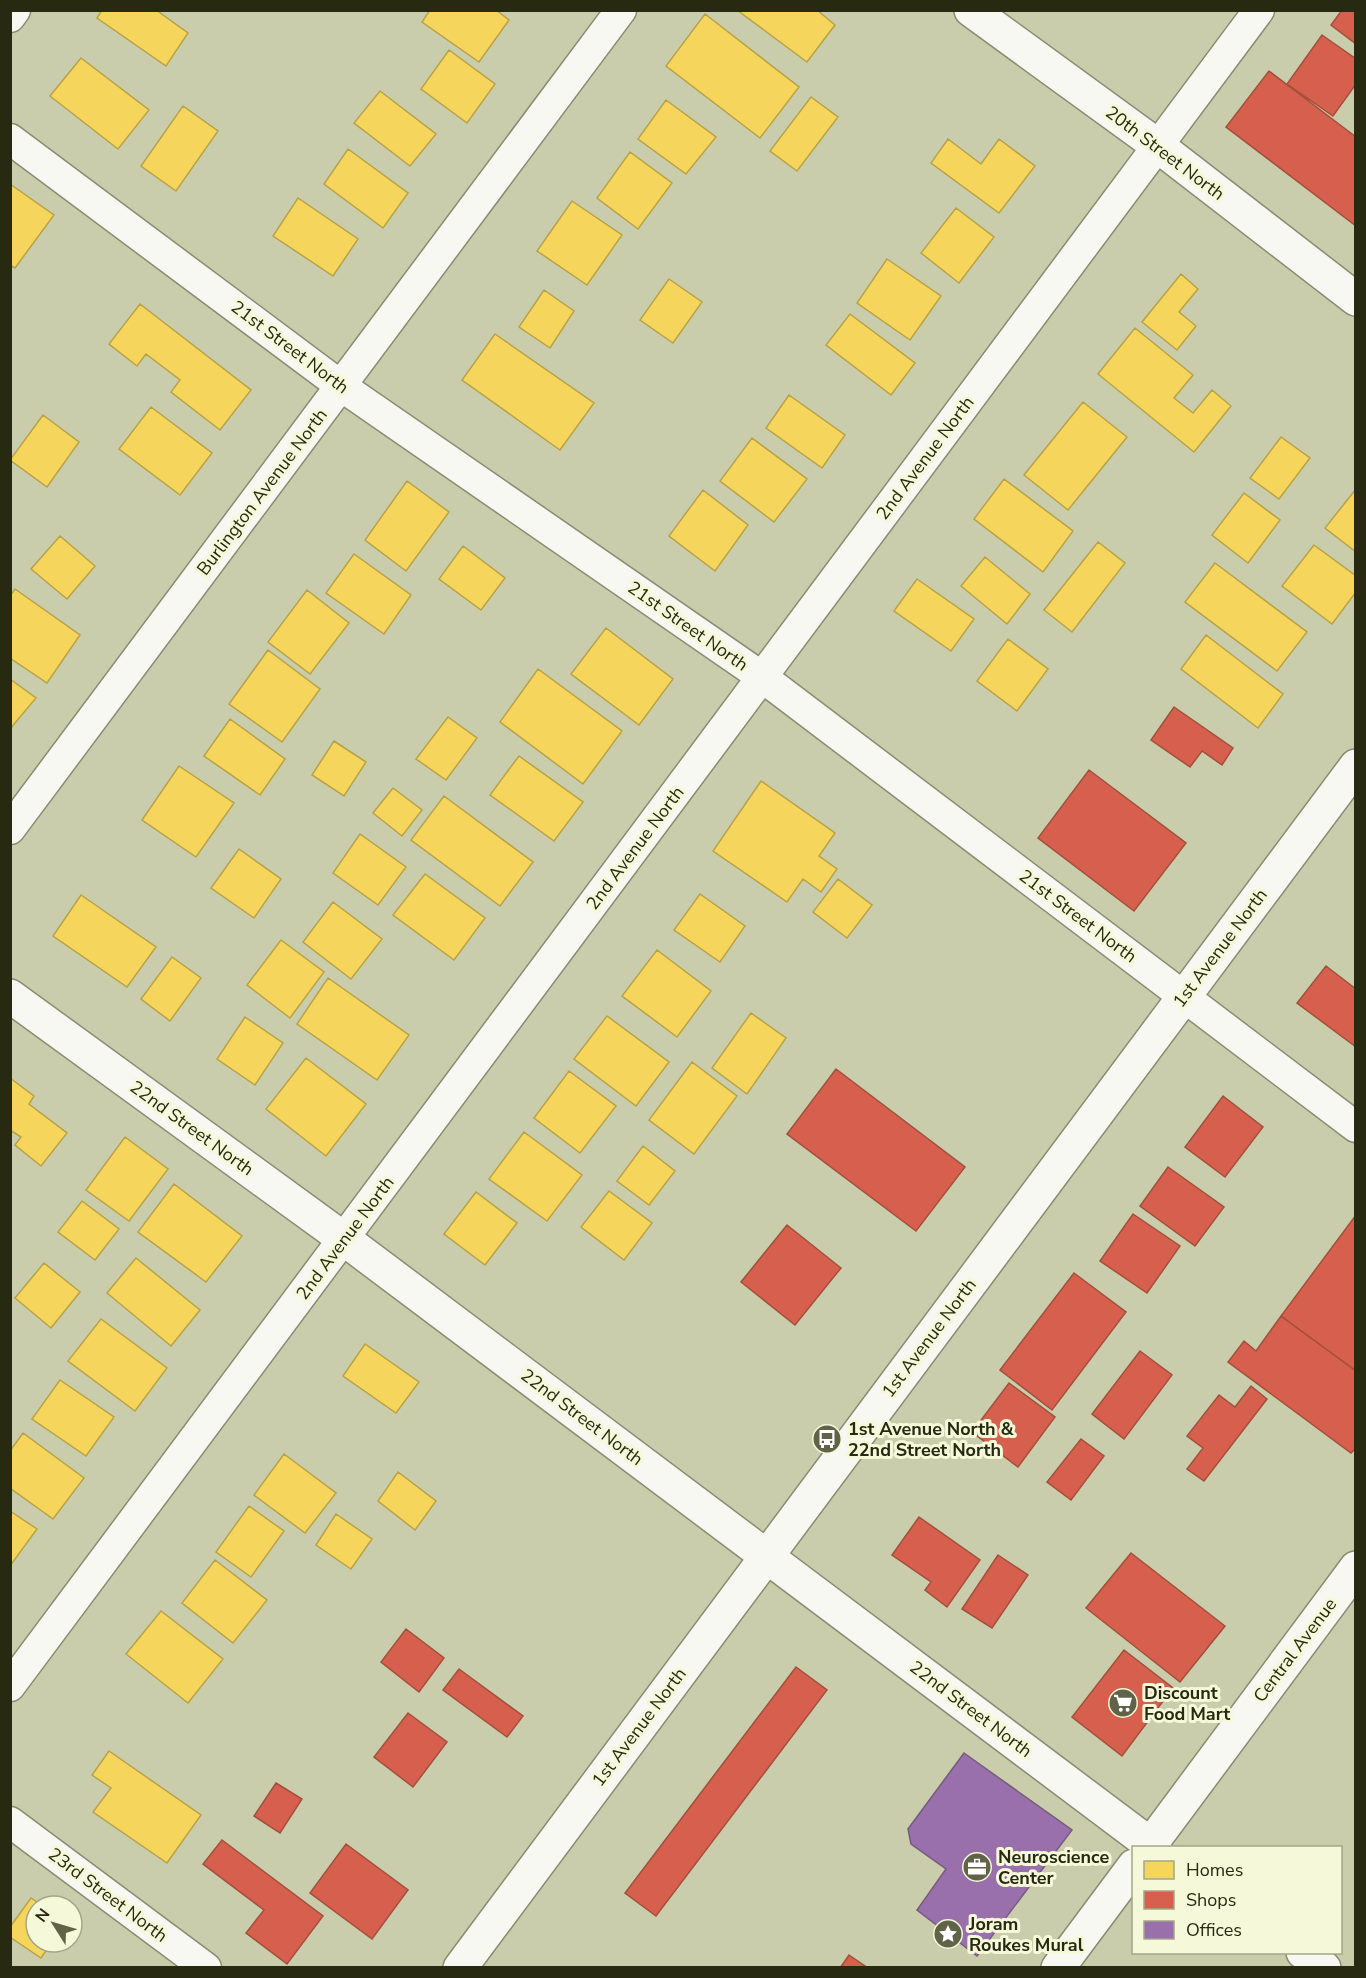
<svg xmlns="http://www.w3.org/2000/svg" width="1366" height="1978" font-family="'Nunito Sans',sans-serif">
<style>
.homes{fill:#f6d55c;stroke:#b8a246;stroke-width:1.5}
.shops{fill:#d6604d;stroke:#a2503b;stroke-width:1.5}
.offices{fill:#9970ab;stroke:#775b7d;stroke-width:1.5}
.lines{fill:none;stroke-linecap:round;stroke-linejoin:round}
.minor-casing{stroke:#898c72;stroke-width:33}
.tertiary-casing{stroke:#898c72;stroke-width:36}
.primary-casing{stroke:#898c72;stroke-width:36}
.minor{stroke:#f7f8f2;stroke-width:30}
.tertiary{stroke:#f7f8f2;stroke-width:33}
.primary{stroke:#f7f8f2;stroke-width:33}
.labels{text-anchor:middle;stroke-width:6;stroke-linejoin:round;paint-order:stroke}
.street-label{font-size:18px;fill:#272a11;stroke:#f5f9da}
.poi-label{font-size:18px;font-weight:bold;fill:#272a11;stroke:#f5f9da;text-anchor:start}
</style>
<rect width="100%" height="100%" fill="#c9cdab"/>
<path class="homes" d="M102,10h54l32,23 -22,33 -69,-48z
M430,10h66l13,10 -30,42 -57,-40z
M737,10h80l18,15 -28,37z
M705,14l94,73 -39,51 -94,-72z
M449,50l46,34 -28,39 -46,-34z
M81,58l68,52 -31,39 -68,-53z
M380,91l56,43 -26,32 -56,-43z
M811,97l27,20 -41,54 -27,-20z
M666,100l50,37 -30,37 -48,-35z
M183,106l35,25 -42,60 -35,-25z
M948,139l33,25 18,-25 36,27 -36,47 -68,-50z
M348,149l60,44 -25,35 -59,-44z
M630,152l42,31 -34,46 -41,-31z
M10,184l44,31 -39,53 -5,-3z
M298,198l60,41 -25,37 -60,-40z
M572,201l50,34 -35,50 -50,-34z
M956,208l38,29 -35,46 -38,-30z
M887,259l54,37 -31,44 -53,-37z
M1181,274l17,15 -19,23 17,14 -19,24 -35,-28z
M669,279l33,23 -29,41 -33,-23z
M544,290l30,21 -24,37 -31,-21z
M140,304l111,86 -31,40 -49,-38 9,-12 -34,-26 -9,12 -28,-22z
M850,314l65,49 -24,32 -65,-50z
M1135,328l58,47 -19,23 19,15 19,-23 19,16 -37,46 -96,-78z
M495,334l99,69 -34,47 -98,-70z
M789,395l56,40 -23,33 -56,-40z
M1083,402l44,35 -59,73 -44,-35z
M151,407l61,46 -32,42 -61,-46z
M43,415l36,27 -32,45 -37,-27z
M1281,437l29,21 -31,41 -29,-21z
M752,438l55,41 -33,43 -54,-41z
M1004,479l69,52 -30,41 -69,-53z
M407,481l42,31 -43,59 -41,-31z
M1356,489v63l-31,-24z
M703,490l45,35 -33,46 -46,-35z
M1244,493l36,27 -32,43 -36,-28z
M60,536l35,30 -28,33 -36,-30z
M1098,542l27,21 -53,69 -28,-22z
M1314,545l42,31v16l-24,32 -50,-38z
M463,546l42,32 -24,32 -42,-31z
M354,554l57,41 -27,39 -58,-41z
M985,557l45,37 -23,30 -46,-38z
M1215,563l92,69 -30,39 -92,-69z
M917,579l57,40 -23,32 -57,-40z
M15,589l65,46 -33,48 -37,-25v-62z
M307,590l42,33 -39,51 -42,-32z
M606,628l67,51 -34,46 -68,-51z
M1206,635l77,59 -25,34 -77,-59z
M1008,639l40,30 -31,42 -40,-30z
M268,650l52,39 -38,53 -53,-38z
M538,669l84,62 -39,53 -83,-62z
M10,679l26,19 -26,31z
M448,717l29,21 -31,42 -30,-21z
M230,719l55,40 -25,36 -56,-39z
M334,741l32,21 -22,34 -32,-21z
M519,756l64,46 -29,39 -64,-46z
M179,766l55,37 -38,54 -54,-37z
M761,781l74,52 -16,23 18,13 -16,23 -18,-13 -16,23 -74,-51z
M393,788l29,22 -20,26 -29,-23z
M444,796l89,66 -33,44 -89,-66z
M360,834l46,33 -28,38 -45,-32z
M239,849l42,30 -27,39 -43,-30z
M425,874l60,44 -31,42 -61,-45z
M838,879l34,26 -25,33 -34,-26z
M700,894l45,32 -25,36 -46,-32z
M81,895l75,52 -29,40 -74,-51z
M333,902l49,37 -31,40 -48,-37z
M281,940l43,32 -34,46 -43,-33z
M657,950l54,41 -34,46 -55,-41z
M172,957l29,21 -31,43 -29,-22z
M328,978l81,57 -32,45 -80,-56z
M751,1013l35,25 -39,56 -35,-26z
M607,1016l62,46 -33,44 -62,-47z
M245,1017l38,26 -28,42 -38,-26z
M306,1058l60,46 -40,52 -60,-47z
M692,1062l45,34 -43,58 -45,-34z
M569,1071l47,35 -36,47 -46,-35z
M10,1078l24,18 -5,8 38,29 -26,33 -26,-21 6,-8 -11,-7z
M524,1132l58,43 -35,46 -58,-42z
M125,1137l43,32 -39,52 -43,-31z
M643,1146l32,25 -26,34 -32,-24z
M174,1184l68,52 -36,46 -68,-50z
M609,1191l43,32 -28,37 -43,-33z
M476,1192l41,31 -32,42 -41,-31z
M82,1201l37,28 -24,31 -37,-28z
M136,1258l64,52 -29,36 -64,-53z
M44,1263l36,29 -29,36 -36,-30z
M101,1319l66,49 -32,43 -67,-50z
M365,1344l54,38 -23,31 -53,-37z
M60,1380l54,37 -28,39 -54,-37z
M23,1433l61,45 -31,41 -43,-31v-37z
M284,1454l52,39 -31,40 -51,-38z
M398,1472l38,29 -21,29 -37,-29z
M249,1506l35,25 -33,46 -35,-25z
M10,1511l27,18 -27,37z
M336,1514l36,25 -21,30 -35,-24z
M215,1560l52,40 -34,43 -51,-40z
M161,1611l62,48 -35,44 -62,-49z
M109,1751l92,64 -34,48 -74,-51 18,-24 -19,-13z
M31,1898l12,8h-7v36h16l-11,16 -31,-21v-10z"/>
<path class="shops" d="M1342,10h14v34l-25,-19z
M1322,35l34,24v25l-23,32 -46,-32z
M1269,71l87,66v89l-130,-99z
M1174,707l59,41 -11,17 -20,-14 -12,16 -39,-27z
M1089,770l97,73 -52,68 -96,-73z
M1326,966l30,23v58l-59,-44z
M836,1069l129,98 -49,64 -129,-97z
M1223,1096l40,31 -38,50 -40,-30z
M1168,1167l56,40 -29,39 -55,-40z
M1133,1214l47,32 -33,47 -47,-32z
M1356,1215v156l-75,-55z
M787,1225l54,43 -46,57 -54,-43z
M1074,1273l52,39 -74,98 -52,-40z
M1281,1316l75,55v77l-5,5 -123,-91 16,-21 12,10z
M1140,1351l32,24 -48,64 -32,-25z
M1009,1383l46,34 -37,50 -46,-35z
M1251,1386l16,13 -63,82 -17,-12 16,-21 -16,-12 32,-41 16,12z
M1081,1439l23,17 -33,44 -24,-18z
M919,1517l61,43 -33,47 -22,-17 6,-8 -39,-27z
M1131,1553l94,73 -45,56 -94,-74z
M998,1555l30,20 -36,53 -30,-19z
M406,1629l38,29 -25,34 -38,-30z
M1124,1650l49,38 -51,68 -50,-39z
M796,1667l31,23 -171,226 -31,-23z
M459,1669l64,47 -16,21 -64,-47z
M408,1713l39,29 -34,45 -39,-30z
M276,1783l26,16 -22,34 -26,-17z
M222,1840l101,76 -36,48 -41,-31 18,-23 -61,-46z
M346,1844l62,46 -36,49 -62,-46z
M849,1955l19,13h-28z"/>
<path class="offices" d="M964,1753l108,77 -95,126 -60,-46 29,-41 -35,-25 -3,-15z"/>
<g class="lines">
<g class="minor-casing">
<path id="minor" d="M10,17l5,-7
M10,139l331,247 421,291 594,450
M10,829l611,-819
M10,1686l1249,-1676
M10,1822l196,146"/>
</g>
<g class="tertiary-casing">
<path id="tertiary" d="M971,10l187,136 198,153
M10,996l334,243 811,609
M1148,1848l208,-280
M1303,1952l21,16
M1058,1968l76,-102"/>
</g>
<g class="primary-casing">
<path id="primary" d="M460,1968l896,-1202"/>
</g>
<use href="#minor" class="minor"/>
<use href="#tertiary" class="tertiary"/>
<use href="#primary" class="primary"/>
</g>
<defs>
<g id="bus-disc" transform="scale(1.5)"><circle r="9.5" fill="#606347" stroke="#f5f9da"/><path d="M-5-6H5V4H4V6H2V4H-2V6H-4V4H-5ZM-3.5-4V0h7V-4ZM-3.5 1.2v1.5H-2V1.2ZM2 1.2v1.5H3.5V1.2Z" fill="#fff"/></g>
<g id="supermarket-disc" transform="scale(1.5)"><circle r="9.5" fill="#606347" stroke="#f5f9da"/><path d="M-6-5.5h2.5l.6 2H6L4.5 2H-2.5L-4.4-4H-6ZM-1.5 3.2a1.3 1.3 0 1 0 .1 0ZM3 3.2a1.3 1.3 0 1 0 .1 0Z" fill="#fff"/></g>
<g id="office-disc" transform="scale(1.5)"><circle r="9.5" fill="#606347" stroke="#f5f9da"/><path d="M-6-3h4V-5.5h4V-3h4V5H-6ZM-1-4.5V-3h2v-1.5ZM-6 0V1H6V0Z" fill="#fff"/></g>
<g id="sight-disc" transform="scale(1.5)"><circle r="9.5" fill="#606347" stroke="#f5f9da"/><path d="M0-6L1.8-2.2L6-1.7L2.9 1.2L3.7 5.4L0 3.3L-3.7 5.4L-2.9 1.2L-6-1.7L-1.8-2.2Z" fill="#fff"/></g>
</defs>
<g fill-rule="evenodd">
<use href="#bus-disc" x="827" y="1439"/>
<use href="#supermarket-disc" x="1123" y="1703"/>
<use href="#office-disc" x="977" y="1867"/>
<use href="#sight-disc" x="948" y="1934"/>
</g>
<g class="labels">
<g class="street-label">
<text transform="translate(1165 153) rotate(37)" y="6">20th Street North</text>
<text transform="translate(290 347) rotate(37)" y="6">21st Street North</text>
<text transform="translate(925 458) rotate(-53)" y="6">2nd Avenue North</text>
<text transform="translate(262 492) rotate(-53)" y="6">Burlington Avenue North</text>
<text transform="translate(688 626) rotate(35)" y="6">21st Street North</text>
<text transform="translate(635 848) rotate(-53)" y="6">2nd Avenue North</text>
<text transform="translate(1078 916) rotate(37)" y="6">21st Street North</text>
<text transform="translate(1220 948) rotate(-53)" y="6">1st Avenue North</text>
<text transform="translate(192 1128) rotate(36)" y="6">22nd Street North</text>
<text transform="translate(345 1238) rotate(-53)" y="6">2nd Avenue North</text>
<text transform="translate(929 1338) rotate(-53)" y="6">1st Avenue North</text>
<text transform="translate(582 1417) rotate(37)" y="6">22nd Street North</text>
<text transform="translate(1295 1650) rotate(-53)" y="6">Central Avenue</text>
<text transform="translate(971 1709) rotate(37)" y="6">22nd Street North</text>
<text transform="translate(639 1727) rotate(-53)" y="6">1st Avenue North</text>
<text transform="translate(108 1895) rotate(37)" y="6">23rd Street North</text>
</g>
<g class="poi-label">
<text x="848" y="1435">1st Avenue North &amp;<tspan x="848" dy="21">22nd Street North</tspan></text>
<text x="1144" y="1699">Discount<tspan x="1144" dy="21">Food Mart</tspan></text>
<text x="998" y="1863">Neuroscience<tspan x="998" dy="21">Center</tspan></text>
<text x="969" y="1930">Joram<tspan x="969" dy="21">Roukes Mural</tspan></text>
</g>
</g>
<rect width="1366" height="1978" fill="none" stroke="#272a11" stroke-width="24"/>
<rect x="1132" y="1846" width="210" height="108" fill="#f5f9da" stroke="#a3a68a" stroke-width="1.5"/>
<rect x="1144" y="1861" width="30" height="18" fill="#f6d55c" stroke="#a3a68a" stroke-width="1.5"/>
<text x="1186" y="1876" font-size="18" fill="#272a11">Homes</text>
<rect x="1144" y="1891" width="30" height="18" fill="#d6604d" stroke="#a3a68a" stroke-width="1.5"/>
<text x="1186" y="1906" font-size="18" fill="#272a11">Shops</text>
<rect x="1144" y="1921" width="30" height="18" fill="#9970ab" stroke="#a3a68a" stroke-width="1.5"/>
<text x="1186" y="1936" font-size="18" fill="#272a11">Offices</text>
<g transform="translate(54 1924) rotate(307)"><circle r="28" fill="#f5f9da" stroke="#a3a68a" stroke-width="1.5"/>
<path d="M0-4.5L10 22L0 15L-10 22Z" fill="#606347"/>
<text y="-9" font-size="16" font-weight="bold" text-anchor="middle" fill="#272a11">N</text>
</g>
</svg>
